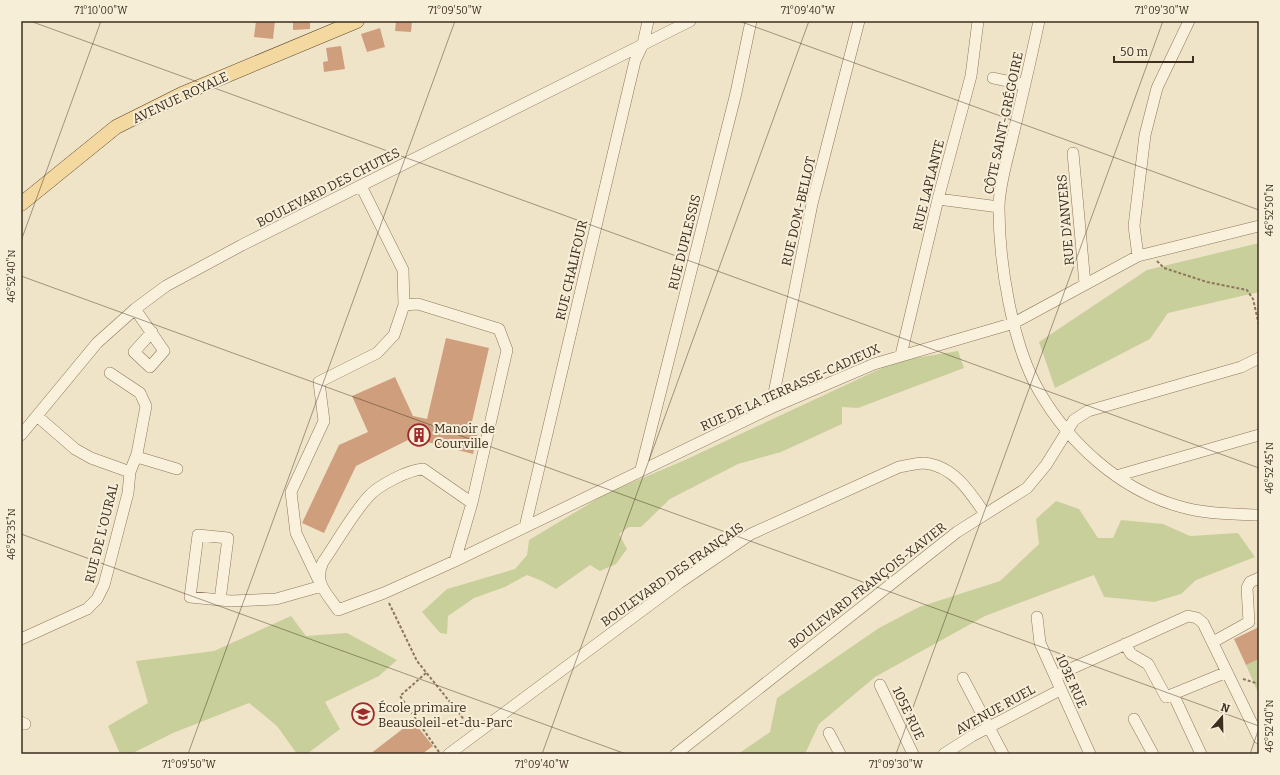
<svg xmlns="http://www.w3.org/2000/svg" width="1280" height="775" font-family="Bitter,serif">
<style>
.green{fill:#c9cf9b}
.building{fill:#cf9f7d}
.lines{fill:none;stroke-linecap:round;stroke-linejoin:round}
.minor-casing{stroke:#8d765c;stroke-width:12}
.major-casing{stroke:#5b4430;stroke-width:15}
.path{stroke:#8d765c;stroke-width:2;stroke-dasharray:3 2;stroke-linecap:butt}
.minor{stroke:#faf1dc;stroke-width:11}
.major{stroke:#f3d9a0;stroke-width:14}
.ticks{fill:none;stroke:#3d2e20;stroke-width:1;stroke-opacity:0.45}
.labels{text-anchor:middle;stroke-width:4;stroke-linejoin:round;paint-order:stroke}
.street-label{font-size:13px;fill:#3d2e20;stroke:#f7eed8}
.poi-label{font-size:13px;fill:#3d2e20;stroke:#f7eed8;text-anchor:start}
.neatline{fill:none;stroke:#3d2e20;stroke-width:1.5}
.ticks-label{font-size:10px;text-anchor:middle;fill:#3d2e20}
</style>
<rect width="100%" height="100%" fill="#f0e4c8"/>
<path class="green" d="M1259,243v49l-91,21 -18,26 -95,49 -16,-46 108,-72z
M958,351l6,17 -106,40 -16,-1v17l-61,28 -43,12 -68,35 -29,28h-12l-10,7 8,15 -11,15 -16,7 -10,-6 -34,24 -14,-8 -15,-6 -22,12 -31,11 -26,18 -1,18 -7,-1 -18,-21 25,-23 68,-20 12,-14 2,-15 78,-47 78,-33 212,-99z
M1056,501l23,8 19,29h15l8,-18 42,4 27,12 48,-3 17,24 -59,23 -15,14 -27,8 -50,-5 -10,-22 -109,41 -110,61 -56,47 -14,30h-67l32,-22 7,-34 102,-70 40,-21 81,-26 39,-37 -3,-25z
M291,616l15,20 41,-3 50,27 -18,16 -54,26 15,27 -33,25h-10l-20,-28 -28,-23 -76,30 -42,21h-11l-12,-28 40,-23 -12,-42 78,-10z
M1259,659v36l-13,-30z"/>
<path class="building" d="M256,21h19l-2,18 -19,-2z
M293,21h17v8l-17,1z
M396,21h16l-1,11 -16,-1z
M380,28l5,19 -18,5 -6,-18z
M341,46l4,23 -21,3 -1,-10 5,-1 -2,-13z
M446,338l43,10 -19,82 8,2 -5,22 -61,-16 -56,28 -32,67 -22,-10 37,-78 29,-13 -16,-36 43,-19 18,39 14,3z
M1259,627v32l-13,6 -12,-26z
M413,721l20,25 -11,8h-52z"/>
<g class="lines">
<g class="minor-casing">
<path id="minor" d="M1039,21c-8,38 -17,76 -26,114 -5,22 -14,50 -14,73 0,55 13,136 40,183 30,52 80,98 139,115 26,8 55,8 81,9
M993,78l32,7
M1073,153l12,131
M938,199l61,8
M1138,256l-4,-30 11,-91 12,-47 32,-67
M404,305l14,-1 81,25 8,21 -35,153 -17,58
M135,309l29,42 -14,16 -16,-15 18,-20
M901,355l37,-156 33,-123 7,-55
M110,373l30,20 6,13 -9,48 -7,18
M771,408l41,-204 47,-183
M21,435l76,-92 38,-34 31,-23 76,-41 448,-224
M137,457l40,12
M641,469l95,-376 15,-72
M1116,476l143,-41
M472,503l-49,-34c-15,1 -44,16 -54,27 -16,17 -32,46 -46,66 -10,21 4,31 15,48l46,-17 71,-32 316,-153 103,-44 140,-41 124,-67 121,-30
M525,527l110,-466 8,-17 5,-23
M318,579l-22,-46 -5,-41 33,-71 -5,-39 58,-29 17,-18 10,-30 -1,-35 -42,-84
M220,600l8,-62 -30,-3 -8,62 41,4 45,-2 46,-13
M1037,617l3,26 50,111
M21,639l66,-30 10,-10 7,-14 24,-92 2,-21 -39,-14 -16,-9 -38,-33
M1213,642l36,-20 -2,-34 3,-6 9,-4
M1125,644l6,10 17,10 18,33 61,-25
M1055,676l133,-60 9,2 6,5 56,115
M963,678l40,76
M880,685l33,69
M1173,694l28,60
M1134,719l19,35
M21,722l4,2
M829,733l11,21
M449,754l230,-171 72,-49 148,-67c8,-1 17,-4 25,-4 30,3 46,29 61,51
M676,754l281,-222 70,-44 19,-23 28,-45 14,-9 153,-44 18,-9
M944,754l28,-18 88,-46"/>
</g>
<g class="major-casing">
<path id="major" d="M21,204l95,-77 66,-33 175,-73"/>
</g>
<path class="path" d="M1157,261l7,7 43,14 40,8 6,9 6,26
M389,603l28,58 53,66
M426,673l-26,23 39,56
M1243,679l16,5"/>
<use href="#minor" class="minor"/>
<use href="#major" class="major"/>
</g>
<path class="ticks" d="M30,21l1229,447M739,21l520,189M21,241l80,-220M21,276l1238,450M21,534l605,220M188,754l267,-733M542,754l267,-733M896,754l267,-733M1250,754l9,-26"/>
<defs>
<g id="building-ring" transform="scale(1.15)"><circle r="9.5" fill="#f7eed8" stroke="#9e2a2b" stroke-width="1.5"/><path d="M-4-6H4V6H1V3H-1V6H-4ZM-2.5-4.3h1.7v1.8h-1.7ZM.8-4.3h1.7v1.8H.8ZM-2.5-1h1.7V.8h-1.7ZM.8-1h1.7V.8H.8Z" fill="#9e2a2b"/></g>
<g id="school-ring" transform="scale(1.15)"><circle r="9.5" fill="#f7eed8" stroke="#9e2a2b" stroke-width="1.5"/><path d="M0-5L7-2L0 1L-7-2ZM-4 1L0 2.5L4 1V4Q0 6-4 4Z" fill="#9e2a2b"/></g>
</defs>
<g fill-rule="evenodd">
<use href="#building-ring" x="419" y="435"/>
<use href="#school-ring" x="363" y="714"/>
</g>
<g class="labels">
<g class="street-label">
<text transform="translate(180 97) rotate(-25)" y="5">AVENUE ROYALE</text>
<text transform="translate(1003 123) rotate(-78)" y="5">CÔTE SAINT-GRÉGOIRE</text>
<text transform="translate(928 185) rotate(-76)" y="5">RUE LAPLANTE</text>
<text transform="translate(328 187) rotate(-27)" y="5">BOULEVARD DES CHUTES</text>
<text transform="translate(798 211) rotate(-77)" y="5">RUE DOM-BELLOT</text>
<text transform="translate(1065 220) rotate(-95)" y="5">RUE D'ANVERS</text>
<text transform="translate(684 242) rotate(-76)" y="5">RUE DUPLESSIS</text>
<text transform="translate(571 270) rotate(-77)" y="5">RUE CHALIFOUR</text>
<text transform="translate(790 387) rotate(-24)" y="5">RUE DE LA TERRASSE-CADIEUX</text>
<text transform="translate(101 533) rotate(-76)" y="5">RUE DE L'OURAL</text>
<text transform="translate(672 574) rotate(-35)" y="5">BOULEVARD DES FRANÇAIS</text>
<text transform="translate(867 585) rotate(-38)" y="5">BOULEVARD FRANÇOIS-XAVIER</text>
<text transform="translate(1072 681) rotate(66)" y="5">103E RUE</text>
<text transform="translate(995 709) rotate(-29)" y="5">AVENUE RUEL</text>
<text transform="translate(909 713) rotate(65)" y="5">105E RUE</text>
</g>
<g class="poi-label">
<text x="434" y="433">Manoir de<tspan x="434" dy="15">Courville</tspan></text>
<text x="378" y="712">École primaire<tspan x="378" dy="15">Beausoleil-et-du-Parc</tspan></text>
</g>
</g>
<rect width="1280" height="775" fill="none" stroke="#f7eed8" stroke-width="44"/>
<g transform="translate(1222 717) rotate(20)" stroke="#f7eed8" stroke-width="3" paint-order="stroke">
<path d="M0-3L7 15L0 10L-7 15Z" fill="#3d2e20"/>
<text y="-6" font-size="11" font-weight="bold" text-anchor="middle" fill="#3d2e20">N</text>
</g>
<path d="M1114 56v6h79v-6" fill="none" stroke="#3d2e20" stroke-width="2"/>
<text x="1120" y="56" font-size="12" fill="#3d2e20" stroke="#f7eed8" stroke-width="3" paint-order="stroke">50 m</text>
<rect x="22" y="22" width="1236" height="731" class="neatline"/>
<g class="ticks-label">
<text x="101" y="14">71°10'00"W</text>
<text x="455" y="14">71°09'50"W</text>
<text x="808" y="14">71°09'40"W</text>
<text x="1162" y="14">71°09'30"W</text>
<text transform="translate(1269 210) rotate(-90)" y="4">46°52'50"N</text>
<text transform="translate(11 276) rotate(-90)" y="4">46°52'40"N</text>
<text transform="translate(1269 468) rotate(-90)" y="4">46°52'45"N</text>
<text transform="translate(11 534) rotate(-90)" y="4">46°52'35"N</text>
<text transform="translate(1269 726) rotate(-90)" y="4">46°52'40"N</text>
<text x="189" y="768">71°09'50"W</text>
<text x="542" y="768">71°09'40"W</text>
<text x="896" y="768">71°09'30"W</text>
</g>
</svg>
